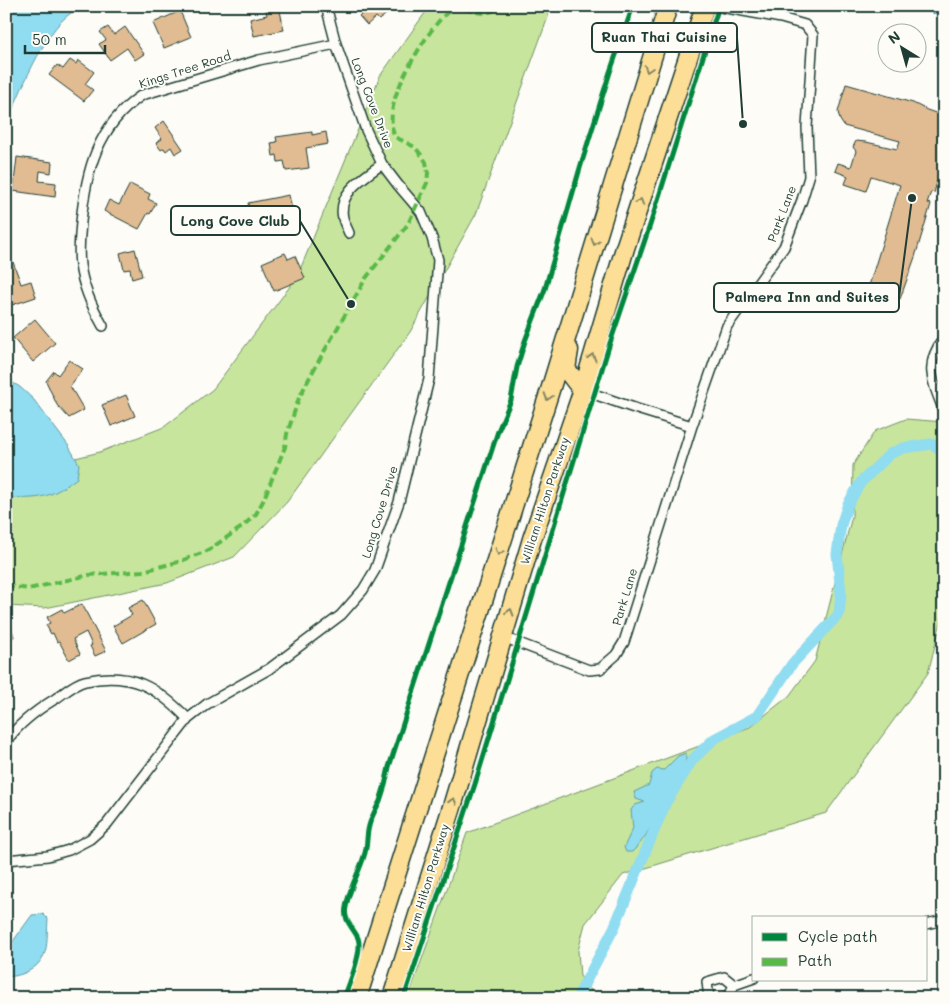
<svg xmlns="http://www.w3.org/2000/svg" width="950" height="1004" font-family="Mali,sans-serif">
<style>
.green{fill:#c7e59d;stroke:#739168}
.water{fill:#90dcf0;stroke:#639ca5}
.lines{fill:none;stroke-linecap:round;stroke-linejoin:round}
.canal{stroke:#90dcf0;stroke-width:11}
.building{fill:#e1bc92;stroke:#1f3d34}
.street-casing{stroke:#1f3d34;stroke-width:12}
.highway-casing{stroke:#1f3d34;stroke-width:21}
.street{stroke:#fdfcf7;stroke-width:9}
.highway{stroke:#fcde96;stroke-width:18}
.quiet{stroke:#58b947;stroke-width:4;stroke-dasharray:8 4;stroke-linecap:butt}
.cycleway-casing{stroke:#fdfcf7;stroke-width:8}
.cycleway{stroke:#00873e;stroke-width:5}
.oneway{stroke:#828560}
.labels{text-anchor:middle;stroke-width:4;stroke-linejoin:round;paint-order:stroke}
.street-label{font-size:12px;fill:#1f3d34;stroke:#fdfcf7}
.leader{fill:none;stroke:#1f3d34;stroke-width:2}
.callout-dot{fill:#1f3d34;stroke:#fdfcf7;stroke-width:2}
.callout{fill:#fdfcf7;stroke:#1f3d34;stroke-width:2}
.callout-label{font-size:14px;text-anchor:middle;font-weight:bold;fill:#1f3d34}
</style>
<rect width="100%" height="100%" fill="#fdfcf7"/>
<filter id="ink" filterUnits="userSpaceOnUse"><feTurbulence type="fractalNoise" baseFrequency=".02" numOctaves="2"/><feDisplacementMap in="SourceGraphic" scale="10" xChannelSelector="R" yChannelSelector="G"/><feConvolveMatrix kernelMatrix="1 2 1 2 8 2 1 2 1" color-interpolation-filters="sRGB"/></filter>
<g filter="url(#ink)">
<path class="green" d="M430,6h120l-2,11 -72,197 -66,118 -123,170 -53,55 -67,26 -122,25 -39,-2v-131l94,-23 64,-25 49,-38 84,-112 83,-201z
M906,419l38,3v188l-16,63 -102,140 -203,62 -38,49 -7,27 2,25 17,22h-189l59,-165 283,-106 39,-31 26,-35 37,-145 1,-51 22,-34z"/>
<path class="water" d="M11,6h74c-5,2 -10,4 -14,7 -28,19 -52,82 -65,113v-111z
M905,6h39v10z
M6,379l14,8 14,13 34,45 11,19 -2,14c-28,21 -37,21 -71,20z
M686,753c1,19 -13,34 -22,49 -10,18 -17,36 -32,50h-6l-2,-5 9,-19 -2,-18 4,-5 10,-3 -9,-3 -2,-7 15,-7 3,-12 5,-4 7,1 14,-14z
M43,914l5,5c-1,10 0,28 -4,36 -7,15 -22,21 -38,22v-30l5,-3 21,-29z"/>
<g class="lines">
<path class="canal" d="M577,998l37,-70 52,-126 27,-43 21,-20 43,-23 35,-52 47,-50 2,-21 -4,-39 4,-29 7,-21 13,-22 29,-28 13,-6 28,-4 13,7"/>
</g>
<path class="building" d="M265,6h14l5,24 -30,6 -4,-17 17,-4z
M368,6h28l-17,14 -3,-3 -9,8 -8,-9 10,-9z
M180,11l11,26 -27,11 -11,-25z
M108,27l6,8 11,-8 19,27 -9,6 -8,-12 -17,12 -11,-16 7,-4 -6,-8z
M70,60l6,4 2,-4 16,12 -9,12 8,6 -9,11 -35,-26 8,-10 6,4z
M846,84l67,19 14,7 17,6v40l-10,37 -3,-1 -4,11 4,1 -16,53 -15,42 -7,-2 -3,6 -18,-8 1,-4 -5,-2 32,-104 -29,-9 -5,15 -21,-7 3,-8 -13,-5 3,-8 13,4 5,-16 -3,-4 3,-6 10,1 31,7 3,-8 -56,-15 -4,-6 -2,-8z
M164,121l19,28 -8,5 -4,-7 -5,4 -2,-3 -3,2 -5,-7 6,-4 -7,-11z
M312,132v3l14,-3 2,12 -22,4 3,20 -23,3 -2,-10 -6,1 -1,-7 -4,1 -2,-13 6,-1 -1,-5z
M17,157l35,5 -1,11 -11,-2 -1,10 17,2 -1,14 -42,-6z
M130,184l20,10 -2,5 8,4 -6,11 -2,-1 -9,16 -35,-18 5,-11 10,5z
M289,195l6,29 -41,9 -6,-30z
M135,249l7,27 -10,3 -2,-10 -6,1 -4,-17z
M285,253l3,6 7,-3 10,22 -31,13 -12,-28z
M13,262l8,22 10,-3 5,16 -30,10v-43z
M35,319l20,24 -22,19 -20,-24z
M69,360l14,9 -13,17 14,24 -15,8 -12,-13 -11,-24 8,-10 4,4z
M126,395l9,21 -24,10 -9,-21z
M143,600l13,24 -33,19 -10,-17 19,-11 -4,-7z
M82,604l24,47 -11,5 -5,-10 2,-1 -6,-13 -13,7 7,15 -11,6 -10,-19 -2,1 -4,-9 -2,1 -5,-9 4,-2 -3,-6 15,-8 2,4z
M9,619l5,18 -6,1 2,7 -4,1v-26z"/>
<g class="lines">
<g class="street-casing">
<path id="street" d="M349,233c-2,-5 -5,-10 -6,-15 -6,-26 22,-41 39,-54
M103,326c-11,-19 -20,-39 -23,-61 -2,-14 0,-29 1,-43 5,-51 16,-96 61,-127l117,-35 77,-16
M944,338c-21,27 -11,45 0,73
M582,390l55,19 55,17
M503,637l86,33 11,-1 16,-14 8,-13 68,-216 35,-100 57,-79 18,-47 7,-23 -2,-50 6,-92 -8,-10 -24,-7 -66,-12
M6,742c12,-18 31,-32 49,-43 9,-6 20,-16 30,-18 46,-10 72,6 103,38
M6,860l42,-4 21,-6 21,-11 17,-15 81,-105 19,-15 62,-35 72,-54 22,-25 12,-20 24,-68 30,-123 9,-119 -6,-22 -11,-26 -23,-27 -16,-21 -16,-34 -30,-86 -10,-38
M926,924l18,-4
M709,998l-2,-16 17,-5 10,8
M728,998l6,-13 20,-7"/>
</g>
<g class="highway-casing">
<path id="highway" d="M569,350l-3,19 16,21
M357,998l195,-614 116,-378
M392,998l60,-191 80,-268 50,-146 43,-145 80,-242"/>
</g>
<use href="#street" class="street"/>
<use href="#highway" class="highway"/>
<path class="quiet" d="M6,586l23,3 60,-14 54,-4 35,-9 29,-11 35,-24 14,-13 7,-13 22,-54 2,-13 12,-36 14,-27 53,-93 42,-54 19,-41 1,-10 -2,-11 -4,-6 -7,-9 -20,-10c-7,-15 -2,-37 5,-52 6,-16 37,-70 52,-75 17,-6 29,12 48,-4"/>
<g class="cycleway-casing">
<path id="cycleway" d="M344,998c5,-14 19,-47 14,-60 -5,-11 -15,-17 -12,-31 3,-18 13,-34 18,-51 4,-10 2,-20 5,-30 2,-9 7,-17 11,-25 4,-11 7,-22 9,-34l109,-336 13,-31 6,-33 8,-26 20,-52 35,-121 30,-96 23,-66
M404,998l71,-214 134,-438 41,-121 69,-219"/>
</g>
<use href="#cycleway" class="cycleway"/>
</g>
<defs><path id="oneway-chevron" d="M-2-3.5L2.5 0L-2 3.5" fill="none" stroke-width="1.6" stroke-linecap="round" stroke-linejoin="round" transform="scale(1.25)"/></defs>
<g class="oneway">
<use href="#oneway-chevron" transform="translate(648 69) rotate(108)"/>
<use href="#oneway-chevron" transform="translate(640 202) rotate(-72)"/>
<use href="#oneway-chevron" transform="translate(595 242) rotate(107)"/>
<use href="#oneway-chevron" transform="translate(592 357) rotate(-73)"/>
<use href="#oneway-chevron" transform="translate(548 397) rotate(108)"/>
<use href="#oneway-chevron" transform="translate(499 552) rotate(108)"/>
<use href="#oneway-chevron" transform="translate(510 612) rotate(-73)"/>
<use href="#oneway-chevron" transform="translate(453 801) rotate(-73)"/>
</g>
</g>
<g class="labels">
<g class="street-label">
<text transform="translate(185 70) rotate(-18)" y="4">Kings Tree Road</text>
<text transform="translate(372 103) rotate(69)" y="4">Long Cove Drive</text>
<text transform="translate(782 214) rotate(-69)" y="4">Park Lane</text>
<text transform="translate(545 501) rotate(-72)" y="4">William Hilton Parkway</text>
<text transform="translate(380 512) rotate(-73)" y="4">Long Cove Drive</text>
<text transform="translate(625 597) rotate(-73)" y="4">Park Lane</text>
<text transform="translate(426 888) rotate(-73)" y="4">William Hilton Parkway</text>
</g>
</g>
<path class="leader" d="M743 124L737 38M351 304L300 221M912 198L899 297"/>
<g class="callout-dot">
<circle cx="743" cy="124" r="5"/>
<circle cx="351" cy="304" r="5"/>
<circle cx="912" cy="198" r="5"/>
</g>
<g class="callout">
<rect x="592" y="23" width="145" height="29" rx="5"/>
<rect x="171" y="206" width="129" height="29" rx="5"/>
<rect x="714" y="283" width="185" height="29" rx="5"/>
</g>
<g class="callout-label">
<text x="664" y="42">Ruan Thai Cuisine</text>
<text x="235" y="226">Long Cove Club</text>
<text x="807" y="302">Palmera Inn and Suites</text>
</g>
<rect width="950" height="1004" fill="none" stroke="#fdfcf7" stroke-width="25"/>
<rect x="12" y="12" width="925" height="979" fill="none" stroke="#1f3d34" stroke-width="2" filter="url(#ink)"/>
<rect x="752" y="916" width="175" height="65" fill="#fdfcf7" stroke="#a4b0a9"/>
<rect x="762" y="933" width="25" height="8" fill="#00873e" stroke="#a4b0a9"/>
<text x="798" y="942" font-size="15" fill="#1f3d34">Cycle path</text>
<rect x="762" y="958" width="25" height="8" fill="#58b947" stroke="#a4b0a9"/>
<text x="798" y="966" font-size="15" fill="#1f3d34">Path</text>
<g transform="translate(902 48) rotate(323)"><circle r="24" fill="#fdfcf7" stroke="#a4b0a9"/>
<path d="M0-4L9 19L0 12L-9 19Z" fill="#1f3d34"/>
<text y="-8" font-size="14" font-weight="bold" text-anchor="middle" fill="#1f3d34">N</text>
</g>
<path d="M25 45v8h80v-8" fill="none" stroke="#1f3d34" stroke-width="2.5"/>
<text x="32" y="45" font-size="15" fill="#1f3d34" stroke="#fdfcf7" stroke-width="4" paint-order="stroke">50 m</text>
</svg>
